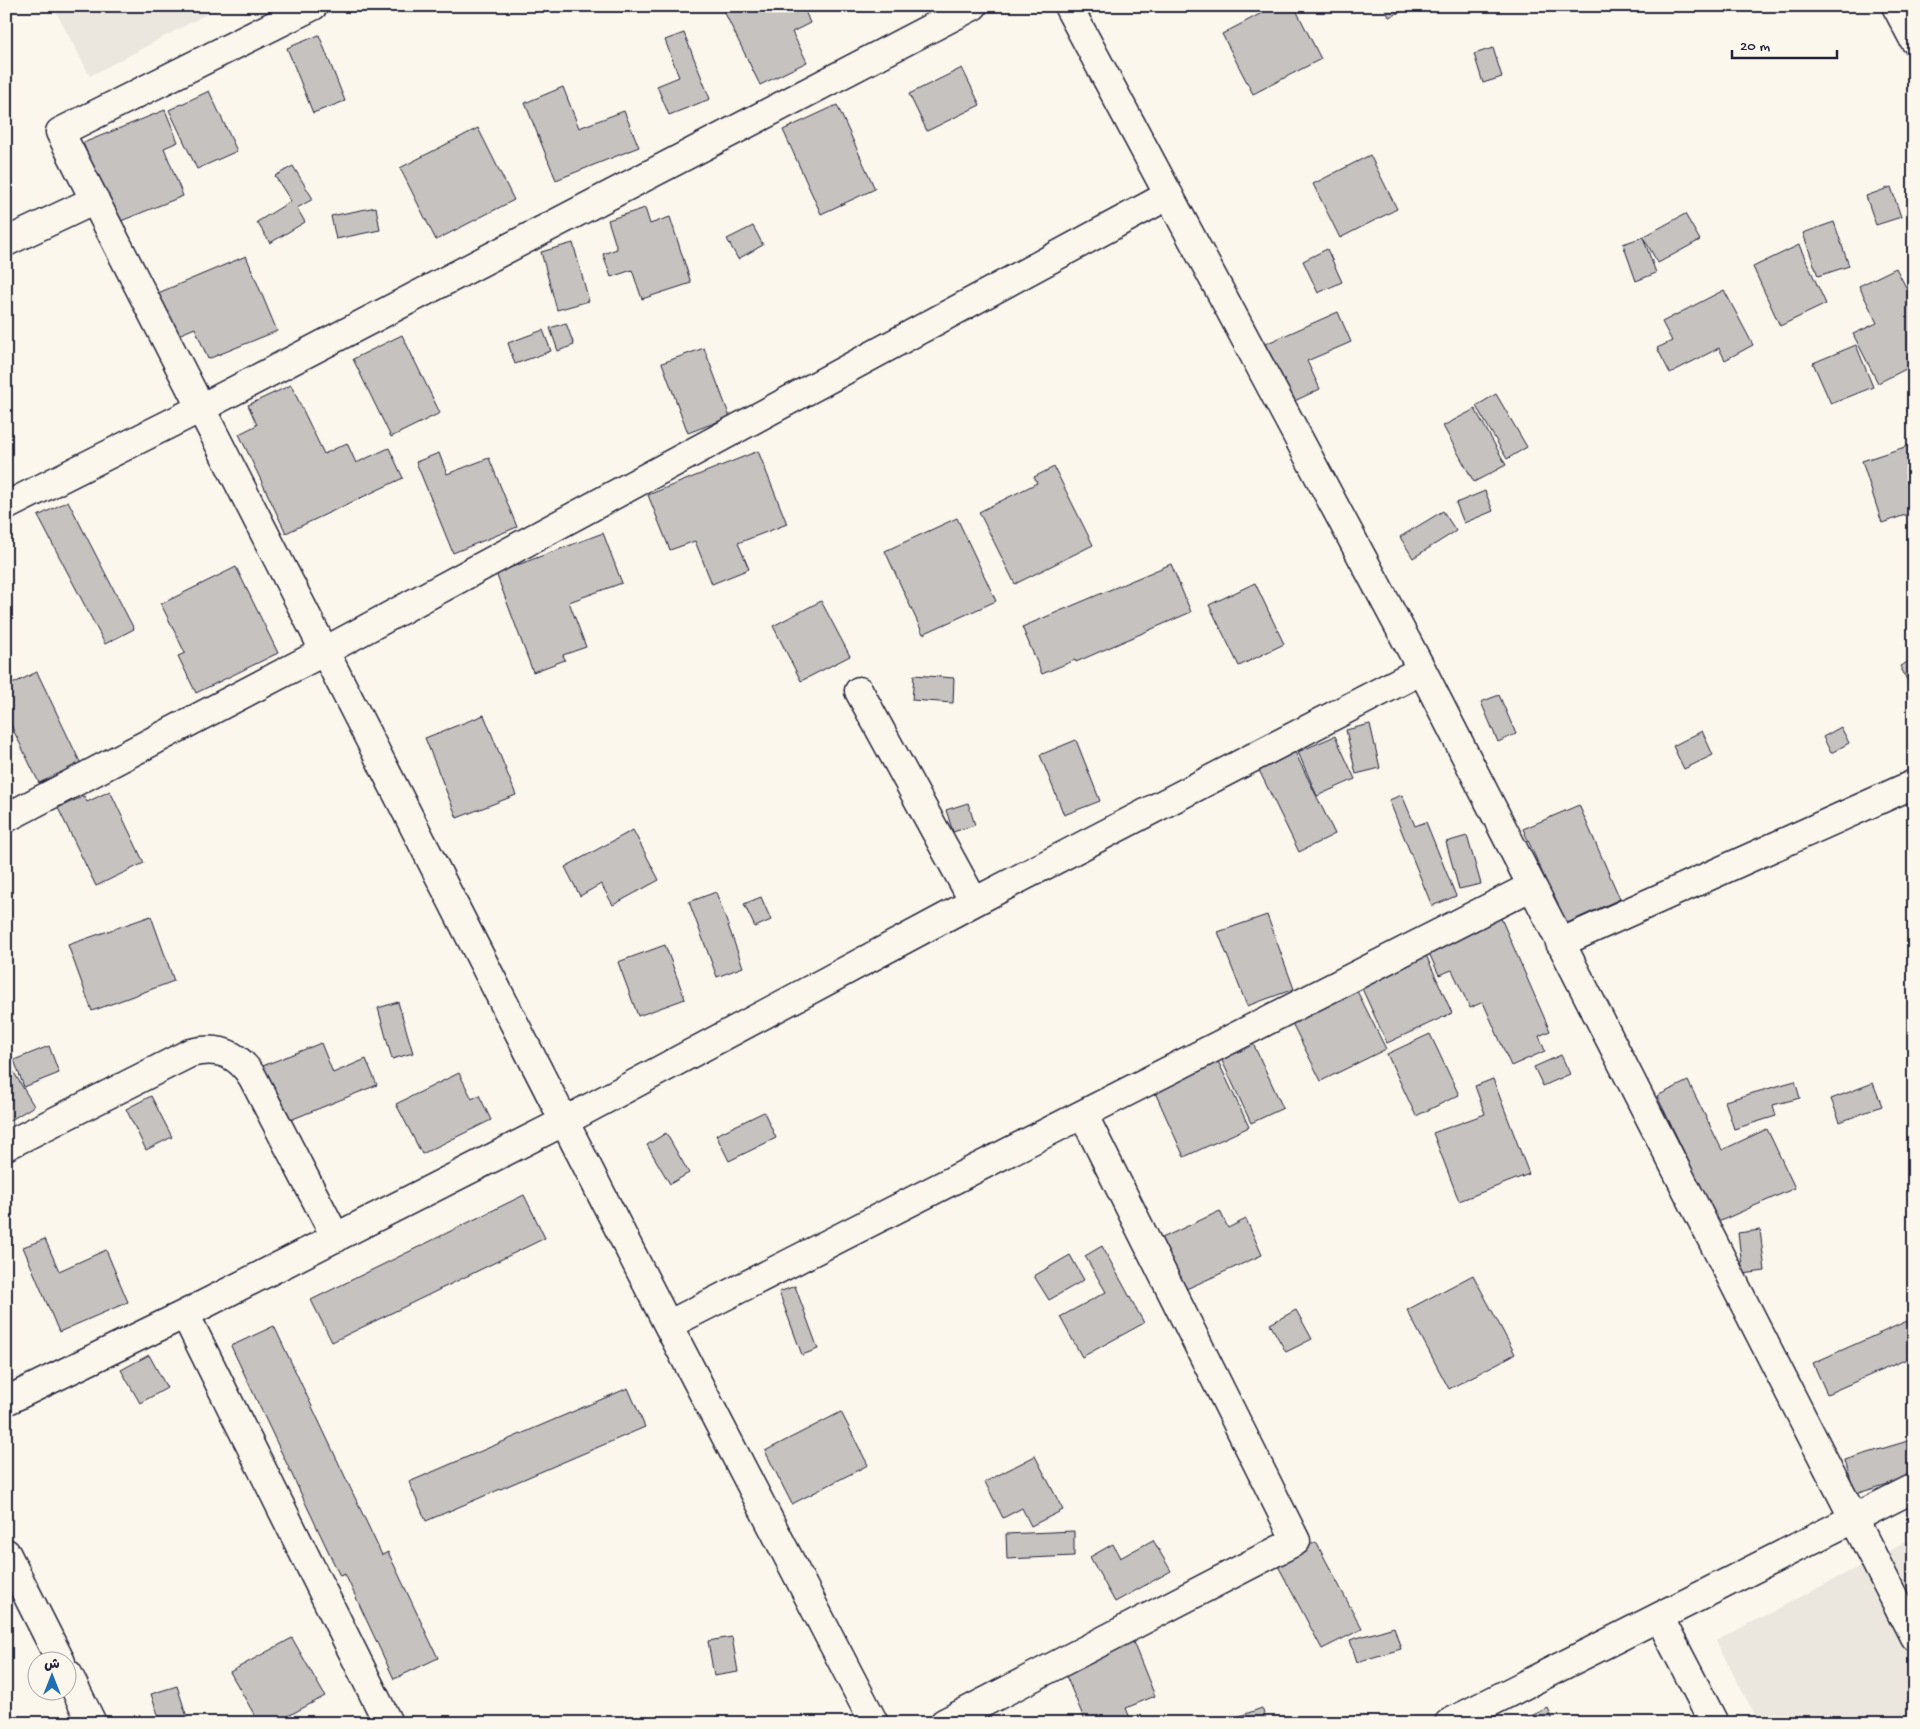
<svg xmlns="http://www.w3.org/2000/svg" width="1920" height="1729" font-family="'Gochi Hand','Playpen Sans Arabic',sans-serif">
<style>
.built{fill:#ebe7df}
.building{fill:#c6c2c0;stroke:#22223b}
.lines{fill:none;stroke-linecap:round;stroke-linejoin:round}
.street-casing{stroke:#22223b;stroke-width:31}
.street{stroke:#fbf7ec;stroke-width:28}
</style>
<rect width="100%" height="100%" fill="#fbf7ec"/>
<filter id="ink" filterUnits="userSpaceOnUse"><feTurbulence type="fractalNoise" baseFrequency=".02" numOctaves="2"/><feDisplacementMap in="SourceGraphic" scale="10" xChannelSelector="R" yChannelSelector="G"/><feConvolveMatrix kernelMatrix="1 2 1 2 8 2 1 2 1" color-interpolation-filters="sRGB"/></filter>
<g filter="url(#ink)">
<path class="built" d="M53,6h169l-132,70z
M1914,1538v185h-155l-43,-82z"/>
<path class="building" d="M729,6h74l7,17 -18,9 15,30 -47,23 -37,-76z
M1275,6h19l27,53 -68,35 -31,-60z
M1384,6h29l-24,11z
M684,33l26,66 -41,16 -12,-29 22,-9 -14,-37z
M319,35l26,66 -32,12 -26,-65z
M1493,48l9,29 -19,6 -9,-29z
M962,68l18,37 -53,26 -18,-37z
M563,87l16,41 45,-17 15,36 -83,33 -31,-77z
M209,91l28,60 -40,18 -28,-59z
M837,105l38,84 -54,25 -38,-84z
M165,110l13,32 -14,6 19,48 -67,27 -33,-80z
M478,128l36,72 -78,40 -36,-72z
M1370,155l27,54 -57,29 -27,-54z
M293,166l20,33 -16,9 8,14 -35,21 -13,-21 34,-21 -16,-25z
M1891,187l10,30 -25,8 -10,-29z
M376,207l4,23 -44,9 -5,-23z
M645,208l5,16 20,-7 21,66 -49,16 -10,-29 -21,7 -8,-23 14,-5 -9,-29z
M1685,214l15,26 -42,23 -15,-26z
M1834,222l15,44 -31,10 -15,-43z
M753,226l10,19 -25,14 -11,-20z
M1643,237l13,36 -20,8 -13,-37z
M573,243l16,58 -32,9 -16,-58z
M1799,245l27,59 -46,22 -27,-59z
M1327,249l15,33 -24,11 -15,-32z
M246,256l31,75 -69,28 -13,-31 -19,8 -18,-43z
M1896,268l18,35v62l-36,18 -25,-49 24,-11 -18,-37z
M1724,290l29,55 -28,15 -6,-12 -49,25 -13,-25 15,-7 -10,-19z
M1338,312l13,30 -44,19 13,28 -32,15 -27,-58z
M566,323l8,22 -16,6 -8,-23z
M543,330l8,21 -36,13 -7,-21z
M402,335l38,78 -49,24 -38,-78z
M1856,345l17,42 -42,17 -18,-41z
M704,348l26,69 -42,16 -26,-70z
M291,385l33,69 23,-11 9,20 33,-15 14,30 -117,55 -47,-99 18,-9 -9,-20z
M1496,394l31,53 -20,12 -31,-53z
M1475,409l31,56 -32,17 -31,-56z
M1914,444v68l-32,11 -20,-62z
M758,451l29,73 -49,19 11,26 -37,15 -17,-43 -25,9 -22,-55z
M439,453l8,21 42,-16 28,69 -64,26 -37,-91z
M1054,467l39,78 -78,39 -36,-72 58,-29 -3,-6z
M1485,491l8,20 -29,12 -8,-20z
M68,501l66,128 -29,15 -67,-128z
M1443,511l13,20 -43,27 -13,-21z
M957,518l39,83 -73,33 -38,-83z
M603,533l19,50 -53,19 17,45 -23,8 2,5 -32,12 -37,-99z
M1171,564l20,48 -115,50 -1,-2 -33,14 -20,-47z
M236,567l42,86 -82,40 -18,-37 7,-3 -24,-49z
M1255,583l29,61 -45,22 -30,-61z
M821,601l29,55 -49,25 -28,-55z
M1914,659v35l-14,-28z
M37,672l44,92 -42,19 -33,-68v-28z
M914,675l40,3 -1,25 -41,-3z
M1499,695l17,39 -18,8 -17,-40z
M484,715l32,80 -59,23 -32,-80z
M1370,724l10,44 -24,6 -10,-44z
M1841,727l8,16 -18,10 -8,-16z
M1702,731l11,24 -29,14 -11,-23z
M1335,736l20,43 -38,17 -19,-44z
M1076,740l24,61 -36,14 -24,-60z
M1294,750l41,84 -36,18 -41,-84z
M110,791l34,72 -48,23 -38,-78 26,-12 3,6z
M1402,795l13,31 11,-4 30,74 -24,10 -43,-106z
M968,803l7,22 -22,7 -7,-22z
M1579,805l41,94 -55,25 -42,-95z
M633,830l26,50 -46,25 -12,-21 -21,12 -15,-29z
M1467,836l14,48 -22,5 -13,-47z
M716,892l27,75 -26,10 -28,-75z
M761,897l10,23 -16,7 -11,-23z
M1497,909l53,122 -11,5 6,15 -34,15 -28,-64 -13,6 -18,-38 -13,5 -15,-33z
M1267,915l27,74 -47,17 -29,-74z
M151,916l23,65 -82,30 -24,-66z
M665,945l20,54 -47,17 -20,-54z
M1425,953l27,60 -65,30 -28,-61z
M1355,987l31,62 -65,32 -31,-62z
M398,1002l15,51 -21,6 -14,-51z
M1430,1034l29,61 -43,21 -29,-62z
M1250,1037l33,71 -32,15 -33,-71z
M321,1043l12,30 33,-14 11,26 -94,38 -23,-56z
M49,1046l10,27 -35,14 -10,-27z
M1561,1055l9,19 -27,12 -9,-19z
M6,1059l28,47 -28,17z
M1217,1059l32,68 -65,30 -31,-69z
M459,1073l13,26 7,-4 12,25 -69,34 -26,-50z
M1493,1079l36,95 -70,27 -26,-68 52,-19 -10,-28z
M1688,1081l34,69 45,-21 28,59 -77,34 -61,-126z
M1795,1081l5,17 -27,7 3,11 -42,13 -9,-28z
M1873,1083l9,23 -42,16 -9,-23z
M151,1096l21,41 -26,13 -20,-41z
M764,1112l12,26 -47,23 -13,-26z
M666,1133l23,40 -19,11 -23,-39z
M524,1195l21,43 -213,104 -21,-42z
M1220,1211l8,17 18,-9 16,36 -78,35 -24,-51z
M1760,1230l5,41 -22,3 -5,-41z
M45,1239l14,32 47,-21 22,52 -69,30 -36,-85z
M1102,1246l42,77 -62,34 -22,-40 46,-25 -21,-36z
M1070,1255l14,25 -35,20 -15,-24z
M1473,1275l42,79 -66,35 -42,-79z
M795,1286l23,63 -16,6 -23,-63z
M1296,1310l16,29 -26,13 -16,-28z
M1914,1318v38l-87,38 -14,-31z
M274,1326l108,229 6,-3 50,106 -44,21 -49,-105 -5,2 -109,-230z
M149,1355l18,33 -27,15 -19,-33z
M628,1388l17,39 -219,94 -17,-39z
M841,1412l27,53 -76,39 -27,-53z
M1911,1440l3,11v25l-59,18 -10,-34z
M1035,1456l28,54 -32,16 -9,-18 -19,10 -18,-36z
M1074,1531v25l-67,3 -1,-25z
M1153,1540l18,31 -56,31 -25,-45 23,-13 7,14z
M1316,1542l46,87 -40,20 -46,-87z
M1394,1627l7,22 -44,13 -7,-22z
M732,1637l6,35 -24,4 -6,-35z
M292,1638l33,58 -50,27h-16l-29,-51z
M1133,1642l22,54 -29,12 6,15h-46l-22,-52z
M177,1686l12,37h-28l-10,-29z
M1262,1708l5,15h-47z
M1548,1708l6,15h-38z"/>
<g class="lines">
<g class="street-casing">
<path id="street" d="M313,6l-253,126 608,1193 206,398
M1068,6l354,664 492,967
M1896,6l18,34
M6,242l89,-42
M6,506l195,-98 772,-402
M859,691l115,211
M6,818l319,-167 844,-456
M1560,943l354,-159
M6,1146l184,-93c28,-7 48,0 63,25l83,160
M185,1314l203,409
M668,1325l864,-439
M6,1401l179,-87 380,-193 409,-219 448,-232
M6,1553l55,109
M1659,1617l55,106
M68,1674l24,49
M944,1723l352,-182 -213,-427
M1449,1723l465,-235"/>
</g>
<use href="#street" class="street"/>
</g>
</g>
<rect width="1920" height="1729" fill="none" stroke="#fbf7ec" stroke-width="25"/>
<rect x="12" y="12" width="1895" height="1704" fill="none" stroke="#22223b" stroke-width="2" filter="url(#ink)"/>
<g transform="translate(52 1676)"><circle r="24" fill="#fbf7ec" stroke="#a4a2a5"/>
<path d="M0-4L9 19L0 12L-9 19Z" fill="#1f6fb2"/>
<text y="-8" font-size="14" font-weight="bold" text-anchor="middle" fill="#22223b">ش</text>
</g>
<path d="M1732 50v8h105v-8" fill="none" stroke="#22223b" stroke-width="2.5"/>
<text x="1740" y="50" font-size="15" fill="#22223b" stroke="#fbf7ec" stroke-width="4" paint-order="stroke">20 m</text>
</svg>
